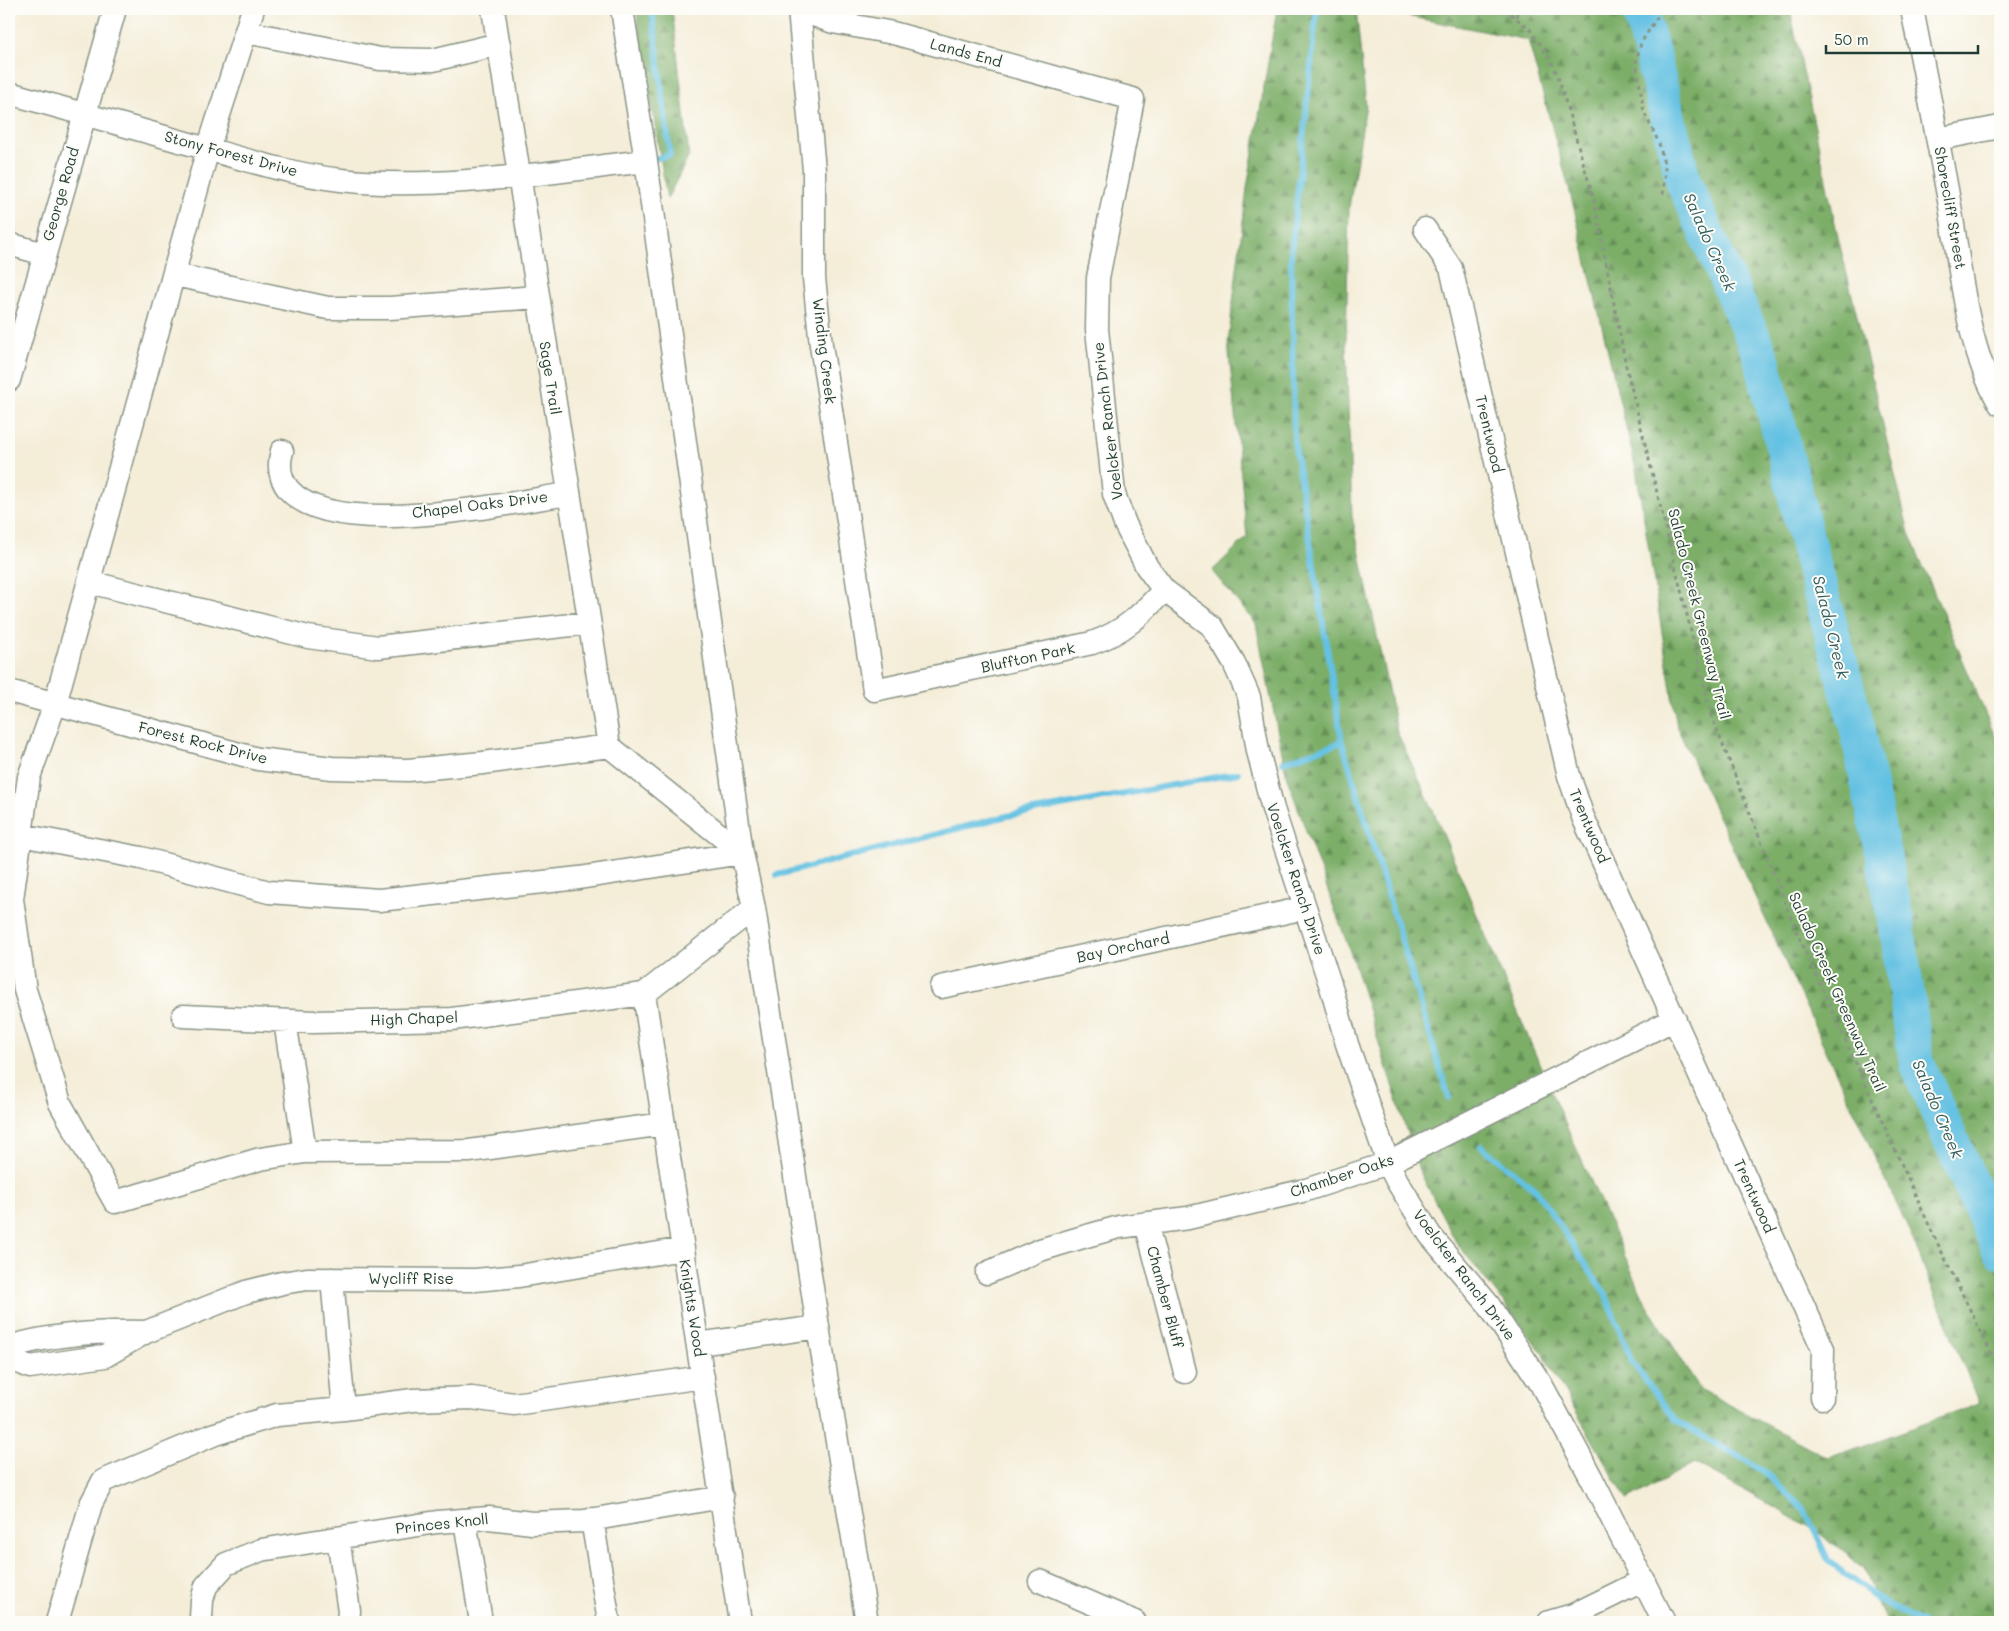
<svg xmlns="http://www.w3.org/2000/svg" width="2009" height="1631" font-family="Mali,sans-serif">
<style>
.forest{fill:url(#forest-firs);stroke:#4e764e}
.lines{fill:none;stroke-linecap:round;stroke-linejoin:round}
.stream{stroke:#64c1e2;stroke-width:6}
.river{stroke:#64c1e2;stroke-width:36}
.minor-casing{stroke:#8a9586;stroke-width:25}
.path{stroke:#8a9586;stroke-width:3;stroke-dasharray:4 4;stroke-linecap:butt}
.minor{stroke:#fff;stroke-width:22}
.labels{text-anchor:middle;stroke-width:4;stroke-linejoin:round;paint-order:stroke}
.street-label{font-size:15px;fill:#1f3d34;stroke:#fdfcf7}
.water-label{font-size:16px;font-style:italic;fill:#305e60;stroke:#fdfcf7}
</style>
<defs>
<pattern id="forest-firs" width="22" height="20" patternUnits="userSpaceOnUse" patternTransform="scale(1.25)"><rect width="22" height="20" fill="#7cae68"/><path d="M5 1l3.5 6h-7zM16 11l3.5 6h-7z" fill="#658f56"/></pattern>
</defs>
<rect width="100%" height="100%" fill="#fdfcf7"/>
<filter id="ink" filterUnits="userSpaceOnUse"><feTurbulence type="fractalNoise" baseFrequency=".02" numOctaves="2"/><feDisplacementMap in="SourceGraphic" scale="10" xChannelSelector="R" yChannelSelector="G"/><feConvolveMatrix kernelMatrix="1 2 1 2 8 2 1 2 1" color-interpolation-filters="sRGB"/></filter>
<filter id="wash" filterUnits="userSpaceOnUse"><feTurbulence type="fractalNoise" baseFrequency=".0096" numOctaves="4" result="noise"/><feDisplacementMap in="SourceGraphic" scale="20" xChannelSelector="R" yChannelSelector="G"/><feGaussianBlur stdDeviation="1.12" result="paint"/><feColorMatrix in="noise" values="0 0 0 0 0 0 0 0 0 0 0 0 0 0 0 0 0 1.4 0 .05"/><feComposite in="paint" operator="in"/></filter>
<g filter="url(#wash)">
<rect width="100%" height="100%" fill="#f4edd8"/>
<path class="forest" d="M636,9h36l17,147 -22,43z
M1277,9h79l10,96 -17,103 -3,137 6,171 45,216 36,78 122,291 91,202 54,86 129,69 150,-54 -69,-171 -233,-506 -41,-258 -66,-277 -42,-152 -157,-31h419l48,228 71,296 91,215v874h-114l-22,-53 -49,-39 -121,-67 -67,37 -86,-149 -85,-109 -38,-74 -66,-211 -65,-179 -31,-154 -44,-53 35,-34 -19,-194 19,-155z"/>
<g class="lines">
<path class="stream" d="M1317,9l-26,244 3,188 48,301 107,356
M649,160l21,-5 -18,-146
M1283,762l59,-20
M777,875l230,-59 231,-43
M1481,1146l55,44 70,105 26,67 44,59 85,48 44,42 24,51 63,47 30,13"/>
<path class="river" d="M1639,9l8,25 37,149 77,173 48,193 48,177 38,188 22,150 83,186"/>
</g>
</g>
<g filter="url(#ink)">
<g class="lines">
<g class="minor-casing">
<path id="minor" d="M253,9l-45,140 -153,555 -26,73 -17,122 13,91 35,113 55,99 145,-43 45,-7 164,-1 195,-27
M493,9l116,737
M1912,9c13,66 26,131 38,197 11,65 16,141 50,198
M247,32l133,27 53,1 66,-16
M9,93c60,17 121,34 181,51 50,14 99,30 151,36 98,11 207,-8 305,-19
M1938,139l62,-12
M1425,229l26,39 118,508 14,41 240,532 -1,49
M9,244l35,10
M175,275l153,33h62l147,-11
M9,380l106,-371
M282,451c-4,14 -3,27 7,39 45,51 218,13 279,4
M89,582l219,55 70,10 211,-24
M1164,590c-23,25 -40,42 -72,53l-218,47 -53,-345 -7,-67v-108l-15,-160 34,12 60,11 240,66 -35,179 -1,51 17,165 11,30 22,43 17,23 48,36 22,37 15,34 9,54 15,58 59,181 15,54 41,119 9,18 33,54 58,69 53,80 51,95 72,143
M9,691l249,68 74,9 76,2 75,-7 126,-17
M609,746l133,107 -96,-692 -24,-152
M21,835l120,23 128,34 110,8 200,-22 163,-25 12,55 64,419 49,295
M941,987l364,-79
M644,994l96,628
M644,994l110,-86
M183,1016l131,6 138,-3 192,-25
M285,1021l20,131
M1146,1223l39,149
M987,1273l53,-23 43,-13 36,-10 69,-9 118,-28 82,-27 287,-144
M332,1279l12,130
M698,1344l120,-17
M9,1347c44,-13 91,-16 137,-15
M9,1358l21,9 75,-11 41,-24 100,-40 36,-9 25,-4 168,1 44,-4 164,-27
M592,1519l17,103
M465,1520l16,102
M338,1538l11,73 -1,11
M1040,1581l95,41
M201,1618l1,-18 4,-14 20,-22 35,-14 176,-28 52,-4 43,5 52,-2 138,-24
M57,1622l34,-118 12,-23 112,-47 62,-19 67,-6 69,-9 59,-2 42,6 189,-27
M1549,1622l24,-7 71,-35"/>
</g>
<path class="path" d="M1504,9l25,19 19,27 10,21 36,124 32,166 86,351 86,218 135,299 67,137
M1660,9l-1,5 -18,29 -5,19 8,50 15,31 6,25 -2,27
M1517,17v-8"/>
<use href="#minor" class="minor"/>
</g>
</g>
<g class="labels">
<g class="street-label">
<text transform="translate(966 53) rotate(15)" y="5">Lands End</text>
<text transform="translate(231 154) rotate(15)" y="5">Stony Forest Drive</text>
<text transform="translate(61 194) rotate(-74)" y="5">George Road</text>
<text transform="translate(1950 208) rotate(80)" y="5">Shorecliff Street</text>
<text transform="translate(824 351) rotate(83)" y="5">Winding Creek</text>
<text transform="translate(550 378) rotate(81)" y="5">Sage Trail</text>
<text transform="translate(1108 421) rotate(-97)" y="5">Voelcker Ranch Drive</text>
<text transform="translate(1489 434) rotate(77)" y="5">Trentwood</text>
<text transform="translate(480 505) rotate(-7)" y="5">Chapel Oaks Drive</text>
<text transform="translate(1699 614) rotate(76)" y="5">Salado Creek Greenway Trail</text>
<text transform="translate(1028 658) rotate(-12)" y="5">Bluffton Park</text>
<text transform="translate(203 743) rotate(14)" y="5">Forest Rock Drive</text>
<text transform="translate(1589 826) rotate(67)" y="5">Trentwood</text>
<text transform="translate(1296 879) rotate(72)" y="5">Voelcker Ranch Drive</text>
<text transform="translate(1123 948) rotate(-12)" y="5">Bay Orchard</text>
<text transform="translate(1837 992) rotate(66)" y="5">Salado Creek Greenway Trail</text>
<text transform="translate(414 1019) rotate(-2)" y="5">High Chapel</text>
<text transform="translate(1342 1176) rotate(-18)" y="5">Chamber Oaks</text>
<text transform="translate(1754 1196) rotate(66)" y="5">Trentwood</text>
<text transform="translate(1464 1275) rotate(53)" y="5">Voelcker Ranch Drive</text>
<text x="411" y="1284">Wycliff Rise</text>
<text transform="translate(1165 1297) rotate(75)" y="5">Chamber Bluff</text>
<text transform="translate(692 1308) rotate(81)" y="5">Knights Wood</text>
<text transform="translate(442 1524) rotate(-6)" y="5">Princes Knoll</text>
</g>
<g class="water-label">
<text transform="translate(1710 242) rotate(66)" y="6">Salado Creek</text>
<text transform="translate(1831 627) rotate(76)" y="6">Salado Creek</text>
<text transform="translate(1938 1109) rotate(67)" y="6">Salado Creek</text>
</g>
</g>
<rect width="2009" height="1631" fill="none" stroke="#fdfcf7" stroke-width="30"/>
<path d="M1826 45v8h152v-8" fill="none" stroke="#1f3d34" stroke-width="2.5"/>
<text x="1834" y="45" font-size="15" fill="#1f3d34" stroke="#fdfcf7" stroke-width="4" paint-order="stroke">50 m</text>
</svg>
